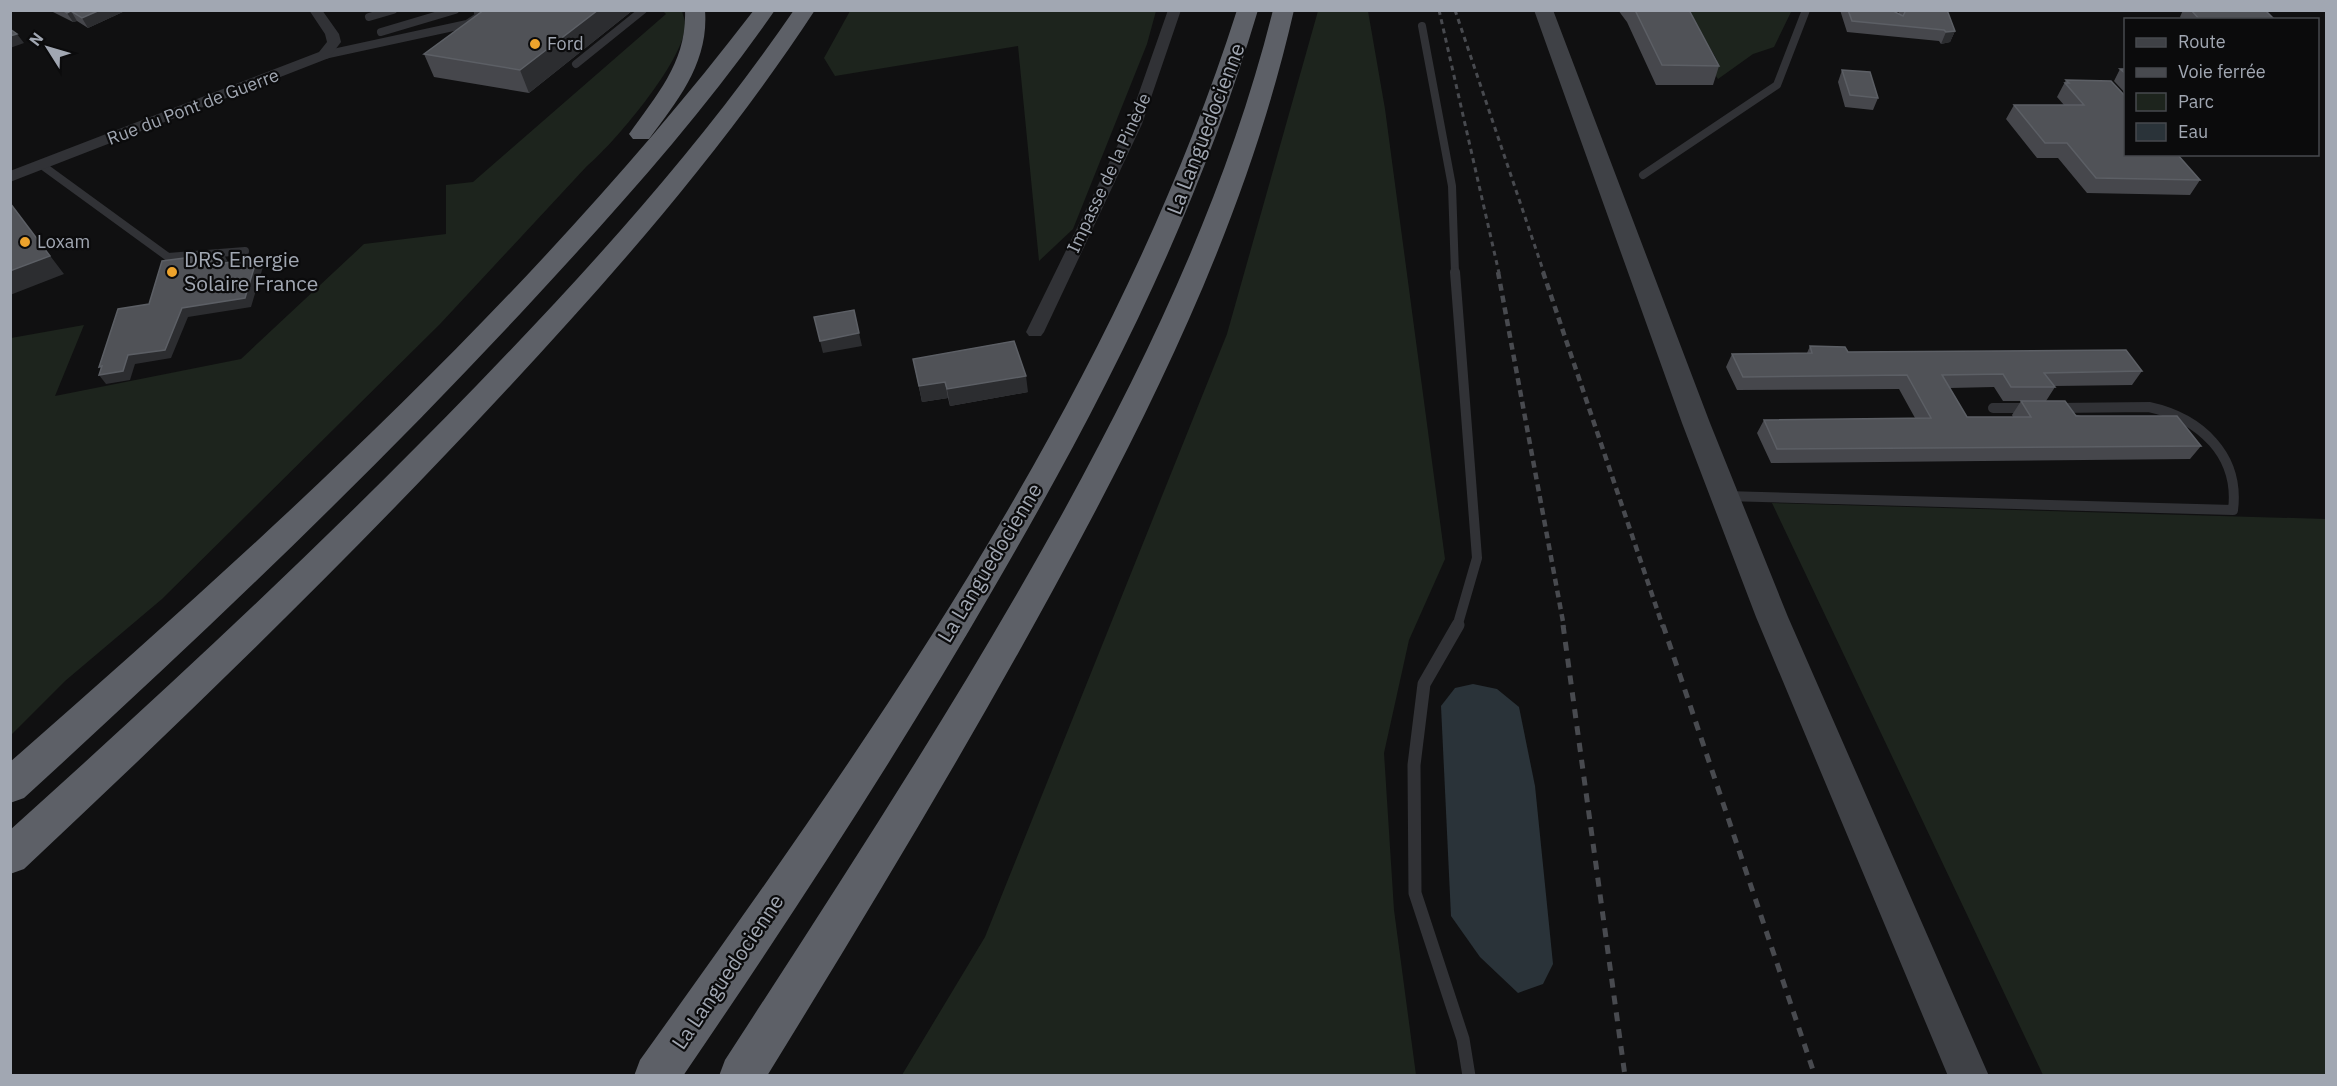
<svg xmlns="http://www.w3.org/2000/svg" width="2337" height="1086" font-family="'IBM Plex Sans',sans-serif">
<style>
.green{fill:#1d241d}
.water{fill:#2a3339}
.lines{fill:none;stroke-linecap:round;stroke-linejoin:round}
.lane-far2{stroke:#313236;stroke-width:8}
.lane-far1{stroke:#313236;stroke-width:10}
.lane{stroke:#313236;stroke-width:13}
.street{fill:#313236;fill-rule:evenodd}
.secondary{fill:#3f4146;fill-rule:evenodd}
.highway{fill:#5d6067;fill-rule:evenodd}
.rail-far2{stroke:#484a4f;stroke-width:3;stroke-dasharray:5 4.5;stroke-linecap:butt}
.rail-far1{stroke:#484a4f;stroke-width:4.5;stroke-dasharray:7 5;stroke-linecap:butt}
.rail{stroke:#484a4f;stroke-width:5;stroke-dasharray:9 8;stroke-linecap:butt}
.wall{fill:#46474c}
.shaded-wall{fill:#2c2d30}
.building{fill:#505257;stroke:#5c5f65;stroke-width:1.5}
.poi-dot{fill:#eda32c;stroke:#0b0b0c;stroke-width:2}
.labels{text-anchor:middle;stroke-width:4.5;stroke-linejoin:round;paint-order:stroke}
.far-poi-label{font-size:18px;fill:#a1a7b2;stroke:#0b0b0c;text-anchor:start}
.far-street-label{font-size:18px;fill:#a1a7b2;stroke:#0b0b0c}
.street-label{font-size:21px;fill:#a1a7b2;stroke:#0b0b0c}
.poi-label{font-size:21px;fill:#a1a7b2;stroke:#0b0b0c;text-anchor:start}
</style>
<rect width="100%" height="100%" fill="#101011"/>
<path class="green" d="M1784,10l7,2 -17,35 -21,7 -35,25 -8,-12 7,-7 -28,-49z
M663,11h19c1,4 3,9 3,13 2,34 -73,122 -99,143l-146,157 -278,275 -97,82 -54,54v-397l73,-13 -29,71 186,-37 123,-115 82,-10v-49l27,-3 193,-168z
M850,11h306l-9,33 -74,185 -34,32 -21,-215 -183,30 -11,-18z
M1318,11h50l17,98 60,450 -36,81 -25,113 10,157 22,165h-514l83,-138 242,-603z
M1772,503l554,16v556h-283z"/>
<path class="water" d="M1473,684l24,5 22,18 16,79 18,178 -10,20 -25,9 -38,-36 -29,-41 -10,-210 14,-18z"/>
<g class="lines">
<path class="lane-far2" d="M369,17l24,-7
M1422,26l30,160 3,87
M381,32l74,-22
M324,55l143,-31 12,-8 -1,-3
M576,64l67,-54
M43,166l125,91 77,-6
M1643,175l134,-90 29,-75"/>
<path class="lane-far1" d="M1455,272l22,286 -20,69
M1993,408h36
M1725,496l508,14c7,-55 -33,-92 -84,-103l-93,1"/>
<path class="lane" d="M1458,625l-34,59 -10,81 1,128 48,146 6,37"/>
<path class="street" d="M309,10h13l17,24 2,8 -12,16 -319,124v-11l309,-119 8,-10 -2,-8z
M1168,10h13l-39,114 -98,208 -3,4h-12l-3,-4 102,-208z"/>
<path class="secondary" d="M1534,10h19l157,413 78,194 201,459h-41l-192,-459 -74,-194z"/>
<path class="highway" d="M685,10h20c4,52 -26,89 -56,129h-16l-4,-5c28,-40 58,-72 56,-124z
M754,10h21c-72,104 -157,198 -242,290 -162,175 -334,338 -509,498l-14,5v-41c265,-232 529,-472 744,-752z
M794,10h21c-93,142 -204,268 -319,391 -151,162 -310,316 -472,468l-14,5v-44c160,-144 318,-291 467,-445 114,-118 224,-239 317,-375z
M1237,10h21c-62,208 -155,390 -263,576 -97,168 -203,330 -312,490h-49l6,-16c233,-325 474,-665 597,-1050z
M1273,10h21c-47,207 -140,395 -241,580 -90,165 -187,325 -286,486h-48l6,-16c116,-179 233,-358 336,-544 89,-162 167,-326 212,-506z"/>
<path class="rail-far2" d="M1439,10l60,263
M1455,10l89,263"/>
<path class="rail-far1" d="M1498,272l66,355
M1543,272l120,355"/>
<path class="rail" d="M1563,625l62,451
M1663,625l152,451"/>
</g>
<path class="wall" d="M49,10h78l-39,18 -11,-7 -4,1z
M484,10h149l-104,83 -95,-16 -10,-23z
M1618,10h71l30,56 -6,19h-57l-29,-63z
M1840,10h55v2l4,2 -1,-4h49l8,21 -5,11 -9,2 -2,-3 -92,-9z
M2183,10h82l10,10h-93l-2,-3z
M2120,69h6v25l-12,-13z
M1842,70l36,28 -5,12 -28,-3 -7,-25z
M2066,80l134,100 -10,15 -103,-2 -29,-35h-21l-31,-39 8,-14h50l-7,-8z
M1810,346l38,6 294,19 -10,14 -78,1 1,1 -9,14h-43l-9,-14 -44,1 17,29h46l-1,-2 9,-14 180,45 -11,13 -419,4 -14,-30 7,-13 151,-2 -16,-29 -162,1 -11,-23 6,-13 75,-1z
M913,359l115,33 -78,14 -2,-8 -26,4z"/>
<path class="shaded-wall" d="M100,10h27l-39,18 -6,-10z
M598,10h35l-104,83 -9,-23z
M71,11l6,10 -4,1 -6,-9z
M1955,31l-5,11 -9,2 5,-12z
M17,34l7,9 -14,5v-12z
M10,203l54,71 -54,21z
M223,253l5,9 -4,11 -6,-9z
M257,258l6,9 -12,40 -63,10 -17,41 -36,6 -5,16 -24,4 -7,-9 6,-1 -6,-7 29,-12 54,-47z
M859,333l3,13 -39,7 -3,-12z
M1026,376l2,16 -78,14 -3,-17z
M945,382l3,16 -26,4 -3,-16z"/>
<path class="building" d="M62,10h38l-18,8 -11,-7 -4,2z
M484,10h114l-78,60 -96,-16z
M1635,10h54l30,56 -57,-1z
M1848,10h47v2l8,4 3,-6h41l8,21 -9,1 -2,-2 -92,-9z
M2191,10h74l10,10h-75z
M10,29l7,5 -7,2z
M2120,69h6v5z
M1842,70l28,2 8,26 -28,-3z
M2066,80l45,1 15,16v57h51l23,26 -104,-2 -29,-35h-22l-31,-38h70l-19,-22h4z
M10,203l40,53 -40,15z
M223,253l-5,11 39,-6 -12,40 -63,10 -17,42 -37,5 -5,16 -24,4 3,-9 -3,1 19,-58 31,-5 13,-43z
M854,310l5,23 -39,8 -6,-24z
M1014,341l12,35 -79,13 -2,-7 -26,4 -6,-27z
M1810,346l35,1 3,5 278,-2 16,21 -98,2 11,14h-44l-8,-13 -61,1 25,42h64l-10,-16h44l11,15h101l24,30 -424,3 -13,-29 167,-2 -24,-43 -164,2 -11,-23 80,-1z"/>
<g class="poi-dot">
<circle cx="535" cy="44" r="6"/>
<circle cx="25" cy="242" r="6"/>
<circle cx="172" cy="272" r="6"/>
</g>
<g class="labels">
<g class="far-poi-label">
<text x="547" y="50">Ford</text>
<text x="37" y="248">Loxam</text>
</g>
<g class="far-street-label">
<text transform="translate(193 107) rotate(-21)" y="6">Rue du Pont de Guerre</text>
<text transform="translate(1109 173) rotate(-65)" y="6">Impasse de la Pinède</text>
</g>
<g class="street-label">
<text transform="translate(1206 129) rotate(-69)" y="7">La Languedocienne</text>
<text transform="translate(990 563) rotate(-59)" y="7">La Languedocienne</text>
<text transform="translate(728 972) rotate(-56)" y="7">La Languedocienne</text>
</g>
<g class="poi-label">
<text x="184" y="267">DRS Energie<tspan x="184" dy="24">Solaire France</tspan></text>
</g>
</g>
<rect width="2337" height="1086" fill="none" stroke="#a1a7b2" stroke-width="24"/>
<rect x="2124" y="18" width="195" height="138" fill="#0b0b0c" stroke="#47494e" stroke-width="1.5"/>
<rect x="2136" y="38" width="30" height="9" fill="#3f4146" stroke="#47494e" stroke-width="1.5"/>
<text x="2178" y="48" font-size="18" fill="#a1a7b2">Route</text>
<rect x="2136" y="68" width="30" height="9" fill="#484a4f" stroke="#47494e" stroke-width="1.5"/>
<text x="2178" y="78" font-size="18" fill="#a1a7b2">Voie ferrée</text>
<rect x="2136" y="93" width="30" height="18" fill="#1d241d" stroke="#47494e" stroke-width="1.5"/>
<text x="2178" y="108" font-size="18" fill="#a1a7b2">Parc</text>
<rect x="2136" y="123" width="30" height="18" fill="#2a3339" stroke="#47494e" stroke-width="1.5"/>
<text x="2178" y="138" font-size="18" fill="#a1a7b2">Eau</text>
<g transform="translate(48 48) rotate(307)" stroke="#0b0b0c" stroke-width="4.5" paint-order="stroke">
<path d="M0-4.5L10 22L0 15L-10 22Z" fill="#a1a7b2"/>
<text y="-9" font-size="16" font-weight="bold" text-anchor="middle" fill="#a1a7b2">N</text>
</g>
</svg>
